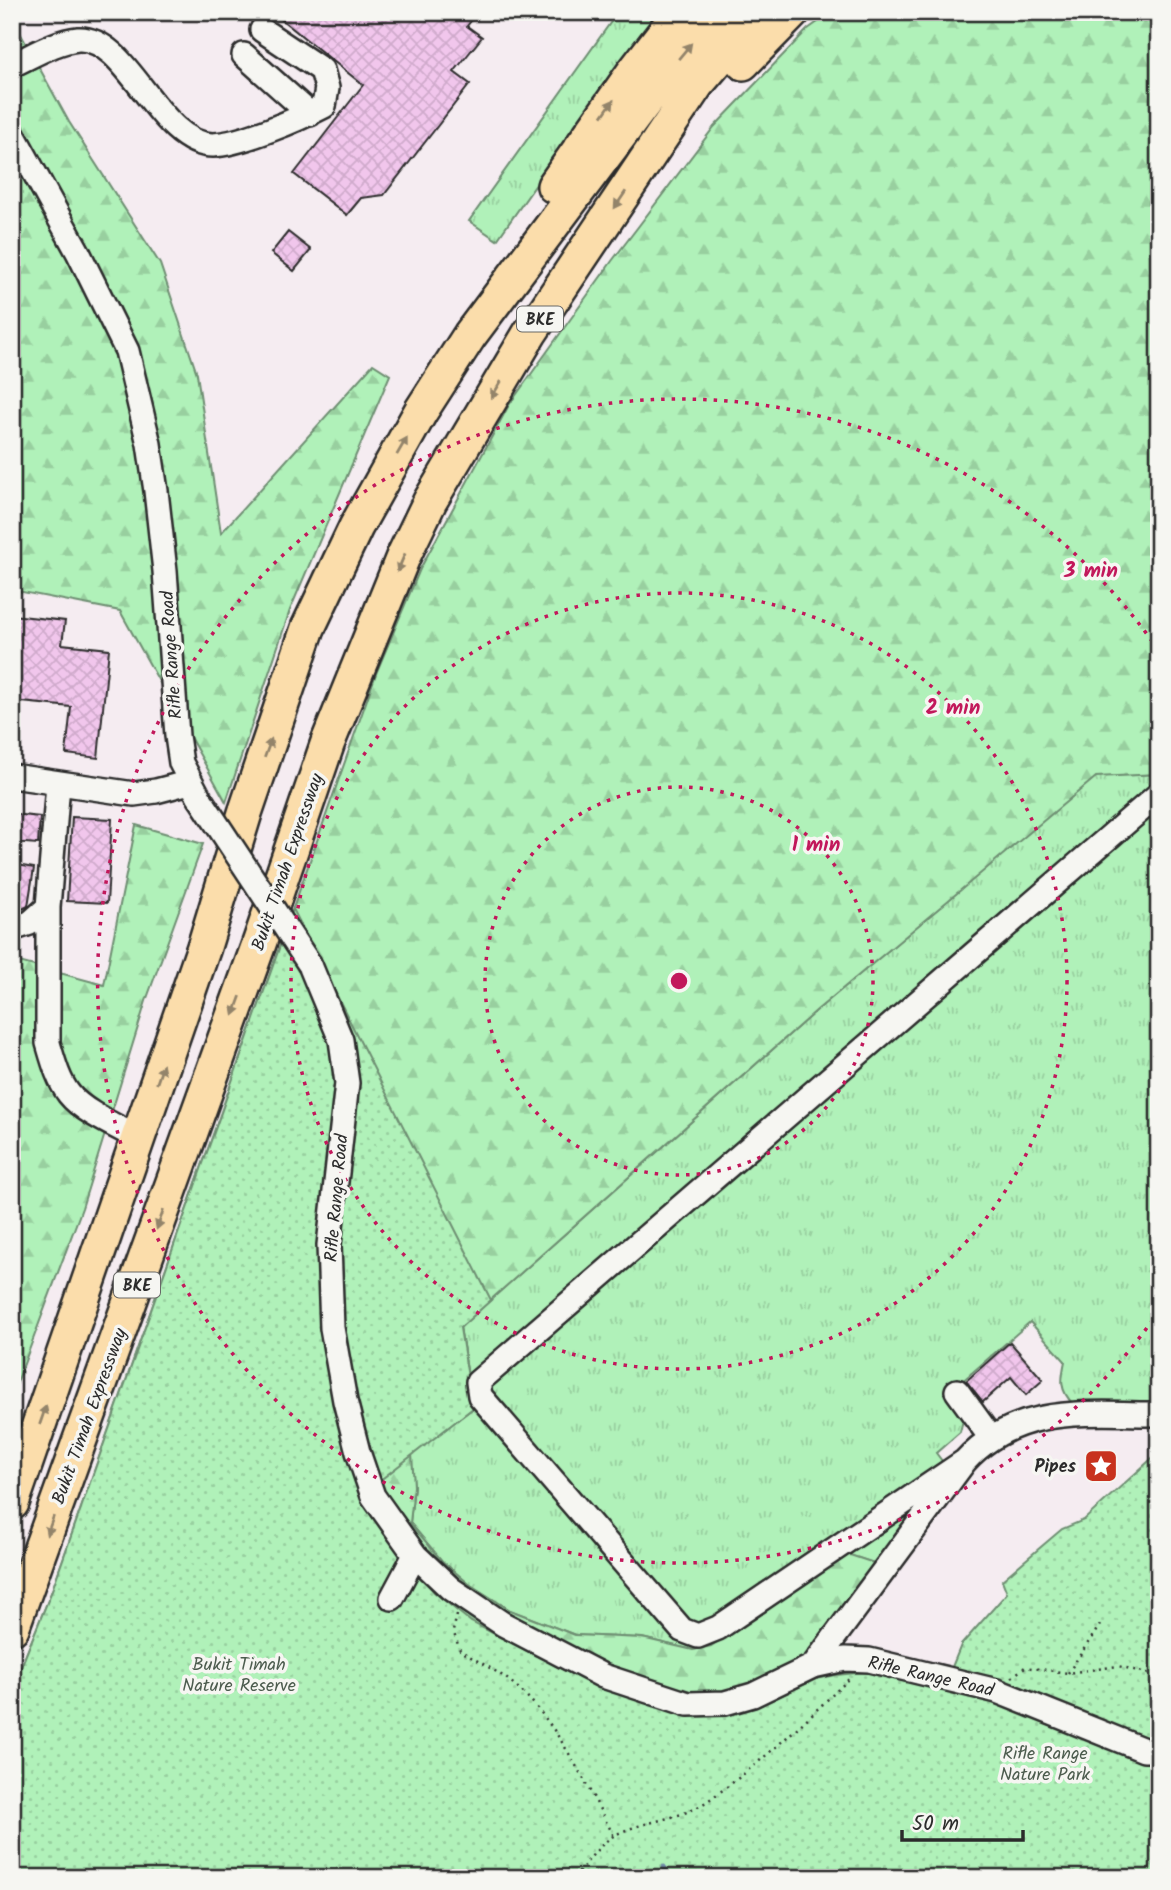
<svg xmlns="http://www.w3.org/2000/svg" width="1171" height="1890" font-family="Kalam,sans-serif">
<style>
.grass{fill:url(#grass-tufts);stroke:#6e8e72;stroke-width:2}
.forest{fill:url(#forest-firs);stroke:#6e8e72;stroke-width:2}
.park{fill:url(#park-dots);stroke:#6e8e72;stroke-width:2}
.lines{fill:none;stroke-linecap:round;stroke-linejoin:round}
.stream{stroke:#718da8;stroke-width:5}
.building{fill:url(#building-cross-hatch);stroke:#2b2b2b;stroke-width:2}
.minor-casing{stroke:#2b2b2b;stroke-width:28}
.highway-casing{stroke:#2b2b2b;stroke-width:38}
.path{stroke:#2b2b2b;stroke-width:2.5;stroke-dasharray:2 5;stroke-linecap:butt}
.minor{stroke:#f6f6f2;stroke-width:23}
.highway{stroke:#fbddab;stroke-width:33}
.minor-bridge-casing{stroke:#2b2b2b;stroke-width:28;stroke-linecap:butt}
.minor-bridge{stroke:#f6f6f2;stroke-width:23}
.oneway{fill:#93846b}
.ring{fill:none;stroke:#c2185b;stroke-width:3.5;stroke-dasharray:3.5 7}
.labels{text-anchor:middle;stroke-width:7;stroke-linejoin:round;paint-order:stroke}
.shield{fill:#f6f6f2;stroke:#686867;stroke-width:2}
.shield-label{font-size:16px;font-weight:bold;fill:#2b2b2b}
.street-label{font-size:18px;fill:#2b2b2b;stroke:#f6f6f2}
.poi-label{font-size:18px;font-weight:bold;fill:#2b2b2b;stroke:#f6f6f2;text-anchor:end}
.park-label{font-size:18px;fill:#4c5c4e;stroke:#f6f6f2}
.centre{fill:#c2185b;stroke:#f6f6f2;stroke-width:3.5}
.ring-label{font-size:21px;text-anchor:middle;font-weight:bold;fill:#c2185b;stroke:#f6f6f2;stroke-width:7;stroke-linejoin:round;paint-order:stroke}
</style>
<defs>
<pattern id="grass-tufts" width="24" height="20" patternUnits="userSpaceOnUse" patternTransform="scale(1.75)"><rect width="24" height="20" fill="#b0f1b9"/><path d="M3 7l-1-3M5 7V3M7 7l1-3M15 17l-1-3M17 17v-4M19 17l1-3" fill="none" stroke="#98cf9f"/></pattern>
<pattern id="forest-firs" width="22" height="20" patternUnits="userSpaceOnUse" patternTransform="scale(1.75)"><rect width="22" height="20" fill="#b0f1b9"/><path d="M5 1l3.5 6h-7zM16 11l3.5 6h-7z" fill="#98cf9f"/></pattern>
<pattern id="park-dots" width="8" height="8" patternUnits="userSpaceOnUse" patternTransform="scale(1.75)"><rect width="8" height="8" fill="#b0f1b9"/><path d="M2 2h.1M6 6h.1" fill="none" stroke="#98cf9f" stroke-width="1.8" stroke-linecap="round"/></pattern>
<pattern id="building-cross-hatch" width="8" height="8" patternUnits="userSpaceOnUse" patternTransform="scale(1.75)"><rect width="8" height="8" fill="#f1c6ec"/><path d="M0 0l8 8M0 8l8-8" fill="none" stroke="#cfaacb"/></pattern>
</defs>
<rect width="100%" height="100%" fill="#f5ecf1"/>
<filter id="ink" filterUnits="userSpaceOnUse"><feTurbulence type="fractalNoise" baseFrequency=".0143" numOctaves="2"/><feDisplacementMap in="SourceGraphic" scale="14" xChannelSelector="R" yChannelSelector="G"/><feConvolveMatrix kernelMatrix="1 2 1 2 8 2 1 2 1" color-interpolation-filters="sRGB"/></filter>
<g filter="url(#ink)">
<path class="grass" d="M618,12h39l-160,228 -28,-19z
M1159,774v633l-85,-2c-15,-15 -13,-25 -9,-44l-35,-39 -80,70 14,24 -4,16 -24,21 9,12 -10,29 -61,69 -27,-9 -136,92 -18,4 -51,-12 -67,-3 -65,-25 -41,-26 -27,-23 -32,-38 4,-37 -3,-32 62,-46 -13,-81 357,-317 279,-234z"/>
<path class="forest" d="M832,12h327v762l-63,3 -279,233 -357,317 13,81 -61,46 2,32 -4,37 32,38 27,23 41,26 65,25 67,3 51,12 18,-4 136,-92 27,9 -9,22 -56,71 8,23 49,-7 -11,26 -152,103 -288,-211 21,-19 -22,-22 -402,329v-189l39,-96 326,-922 43,-102 89,-164 103,-144 102,-134 94,-98z
M12,18l57,104 91,142 37,110 24,159 152,-169 17,11 -100,235 -64,192 -106,-191 -108,-21z
M136,825l67,19 -57,157 -64,207 -70,188v-436l92,25z"/>
<path class="park" d="M293,909l198,391 -31,28 13,80 -108,84 39,63 30,37 37,30 128,66 88,27 38,-2 36,-8 55,-26 20,-4 30,-3 77,17 18,-44 46,-52 -5,-13 60,-51 22,-9 75,-68v426h-1147v-189l39,-96z"/>
<g class="lines">
<path class="stream" d="M664,1867l6,11"/>
</g>
<path class="building" d="M272,12h206l-11,14 15,11 -28,35 16,12 -86,111 -23,3 -14,17 -53,-41 69,-89z
M288,232l23,18 -17,21 -23,-18z
M12,615l53,6 -3,23 47,5 -11,109 -32,-4 5,-47 -59,-6z
M12,814l28,3 -2,27 -26,-2z
M72,817l40,2 -5,84 -40,-2z
M12,864l22,4 -6,38 -13,7h-3z
M1010,1342l33,38 -17,15 -15,-18 -28,25 -17,-21z"/>
<g class="lines">
<g class="minor-casing">
<path id="minor" d="M244,55l66,59
M12,65c20,-9 44,-24 66,-26 51,-3 80,106 135,106 28,-1 86,-26 111,-39l3,-18 -5,-18 -60,-40
M12,132l66,120 49,99 22,93 7,47 9,80 12,165 4,27 18,34
M12,776l122,18 22,-3 34,-9
M58,784l-10,123v136c5,17 10,37 21,51 14,18 49,33 69,44
M12,929l18,-6 18,-16
M310,965l31,75 6,43 -18,162 3,83 13,73 13,51 15,44 42,59 36,34 52,35 100,52 85,28 37,-1 28,-8 60,-29 32,-7 24,1 128,31 147,59h15
M957,1391l34,47
M965,1461l-247,167 -20,8 -16,-6 -202,-234 -2,-14 681,-588
M392,1598l23,-43
M813,1666l152,-205c52,-57 123,-47 194,-47"/>
</g>
<g class="highway-casing">
<path id="highway" d="M743,63l50,-51
M554,186l79,-113 47,-61
M12,1503l192,-556 41,-134 63,-185 48,-101 65,-116 49,-76 183,-244 65,-79
M12,1628l248,-687 68,-199 75,-185 27,-56 100,-168 167,-249 62,-72"/>
</g>
<path class="path" d="M457,1615l-4,16 7,19c16,11 36,20 51,32 45,36 75,103 103,154
M1068,1673l32,-48
M1012,1677l13,-10 43,6 50,-7 41,10
M574,1878c12,-14 25,-34 41,-43 29,-15 63,-14 91,-33 52,-36 97,-79 143,-123"/>
<use href="#minor" class="minor"/>
<use href="#highway" class="highway"/>
<g class="minor-bridge-casing">
<path id="minor-bridge" d="M199,797l111,168"/>
</g>
<use href="#minor-bridge" class="minor-bridge"/>
</g>
<defs><path id="oneway-solid" d="M-6-.8H1V-3.2L6.5 0L1 3.2V.8H-6Z" transform="scale(1.75)"/></defs>
<g class="oneway">
<use href="#oneway-solid" transform="translate(685 51) rotate(-50)"/>
<use href="#oneway-solid" transform="translate(608 108) rotate(-55)"/>
<use href="#oneway-solid" transform="translate(620 200) rotate(124)"/>
<use href="#oneway-solid" transform="translate(496 390) rotate(121)"/>
<use href="#oneway-solid" transform="translate(402 446) rotate(-60)"/>
<use href="#oneway-solid" transform="translate(401 563) rotate(113)"/>
<use href="#oneway-solid" transform="translate(268 748) rotate(-70)"/>
<use href="#oneway-solid" transform="translate(237 1006) rotate(110)"/>
<use href="#oneway-solid" transform="translate(160 1074) rotate(-71)"/>
<use href="#oneway-solid" transform="translate(160 1220) rotate(110)"/>
<use href="#oneway-solid" transform="translate(43 1415) rotate(-71)"/>
<use href="#oneway-solid" transform="translate(50 1526) rotate(110)"/>
</g>
</g>
<g class="ring">
<circle cx="679" cy="981" r="194"/>
<circle cx="679" cy="981" r="388"/>
<path d="M1159 1311A582 582 0 1 1 1159 651"/>
</g>
<defs>
<g id="sight-square" transform="scale(1.75)"><rect x="-9" y="-9" width="18" height="18" rx="4" fill="#c8321e" stroke="#f6f6f2"/><path d="M0-6L1.8-2.2L6-1.7L2.9 1.2L3.7 5.4L0 3.3L-3.7 5.4L-2.9 1.2L-6-1.7L-1.8-2.2Z" fill="#fff"/></g>
</defs>
<g fill-rule="evenodd">
<use href="#sight-square" x="1101" y="1466"/>
</g>
<g class="labels">
<g class="shield">
<rect x="517" y="306.5" width="46" height="25" rx="5"/>
<rect x="114" y="1272.5" width="46" height="25" rx="5"/>
</g>
<g class="shield-label">
<text x="540" y="325">BKE</text>
<text x="137" y="1291">BKE</text>
</g>
<g class="street-label">
<text transform="translate(171 655) rotate(-94)" y="6">Rifle Range Road</text>
<text transform="translate(287 862) rotate(-71)" y="6">Bukit Timah Expressway</text>
<text transform="translate(336 1198) rotate(-85)" y="6">Rifle Range Road</text>
<text transform="translate(89 1416) rotate(-70)" y="6">Bukit Timah Expressway</text>
<text transform="translate(931 1676) rotate(13)" y="6">Rifle Range Road</text>
</g>
<g class="poi-label">
<text x="1076" y="1472">Pipes</text>
</g>
<g class="park-label">
<text x="239" y="1670">Bukit Timah<tspan x="239" dy="21">Nature Reserve</tspan></text>
<text x="1045" y="1759">Rifle Range<tspan x="1045" dy="21">Nature Park</tspan></text>
</g>
</g>
<circle cx="679" cy="981" r="10" class="centre"/>
<g class="ring-label">
<text x="1091" y="577">3 min</text>
<text x="953" y="714">2 min</text>
<text x="816" y="851">1 min</text>
</g>
<rect width="1171" height="1890" fill="none" stroke="#f6f6f2" stroke-width="42"/>
<rect x="21" y="21" width="1129" height="1848" fill="none" stroke="#2b2b2b" stroke-width="2.5" filter="url(#ink)"/>
<path d="M902 1830v10h121v-10" fill="none" stroke="#2b2b2b" stroke-width="3.5"/>
<text x="912" y="1830" font-size="21" fill="#2b2b2b" stroke="#f6f6f2" stroke-width="5" paint-order="stroke">50 m</text>
</svg>
